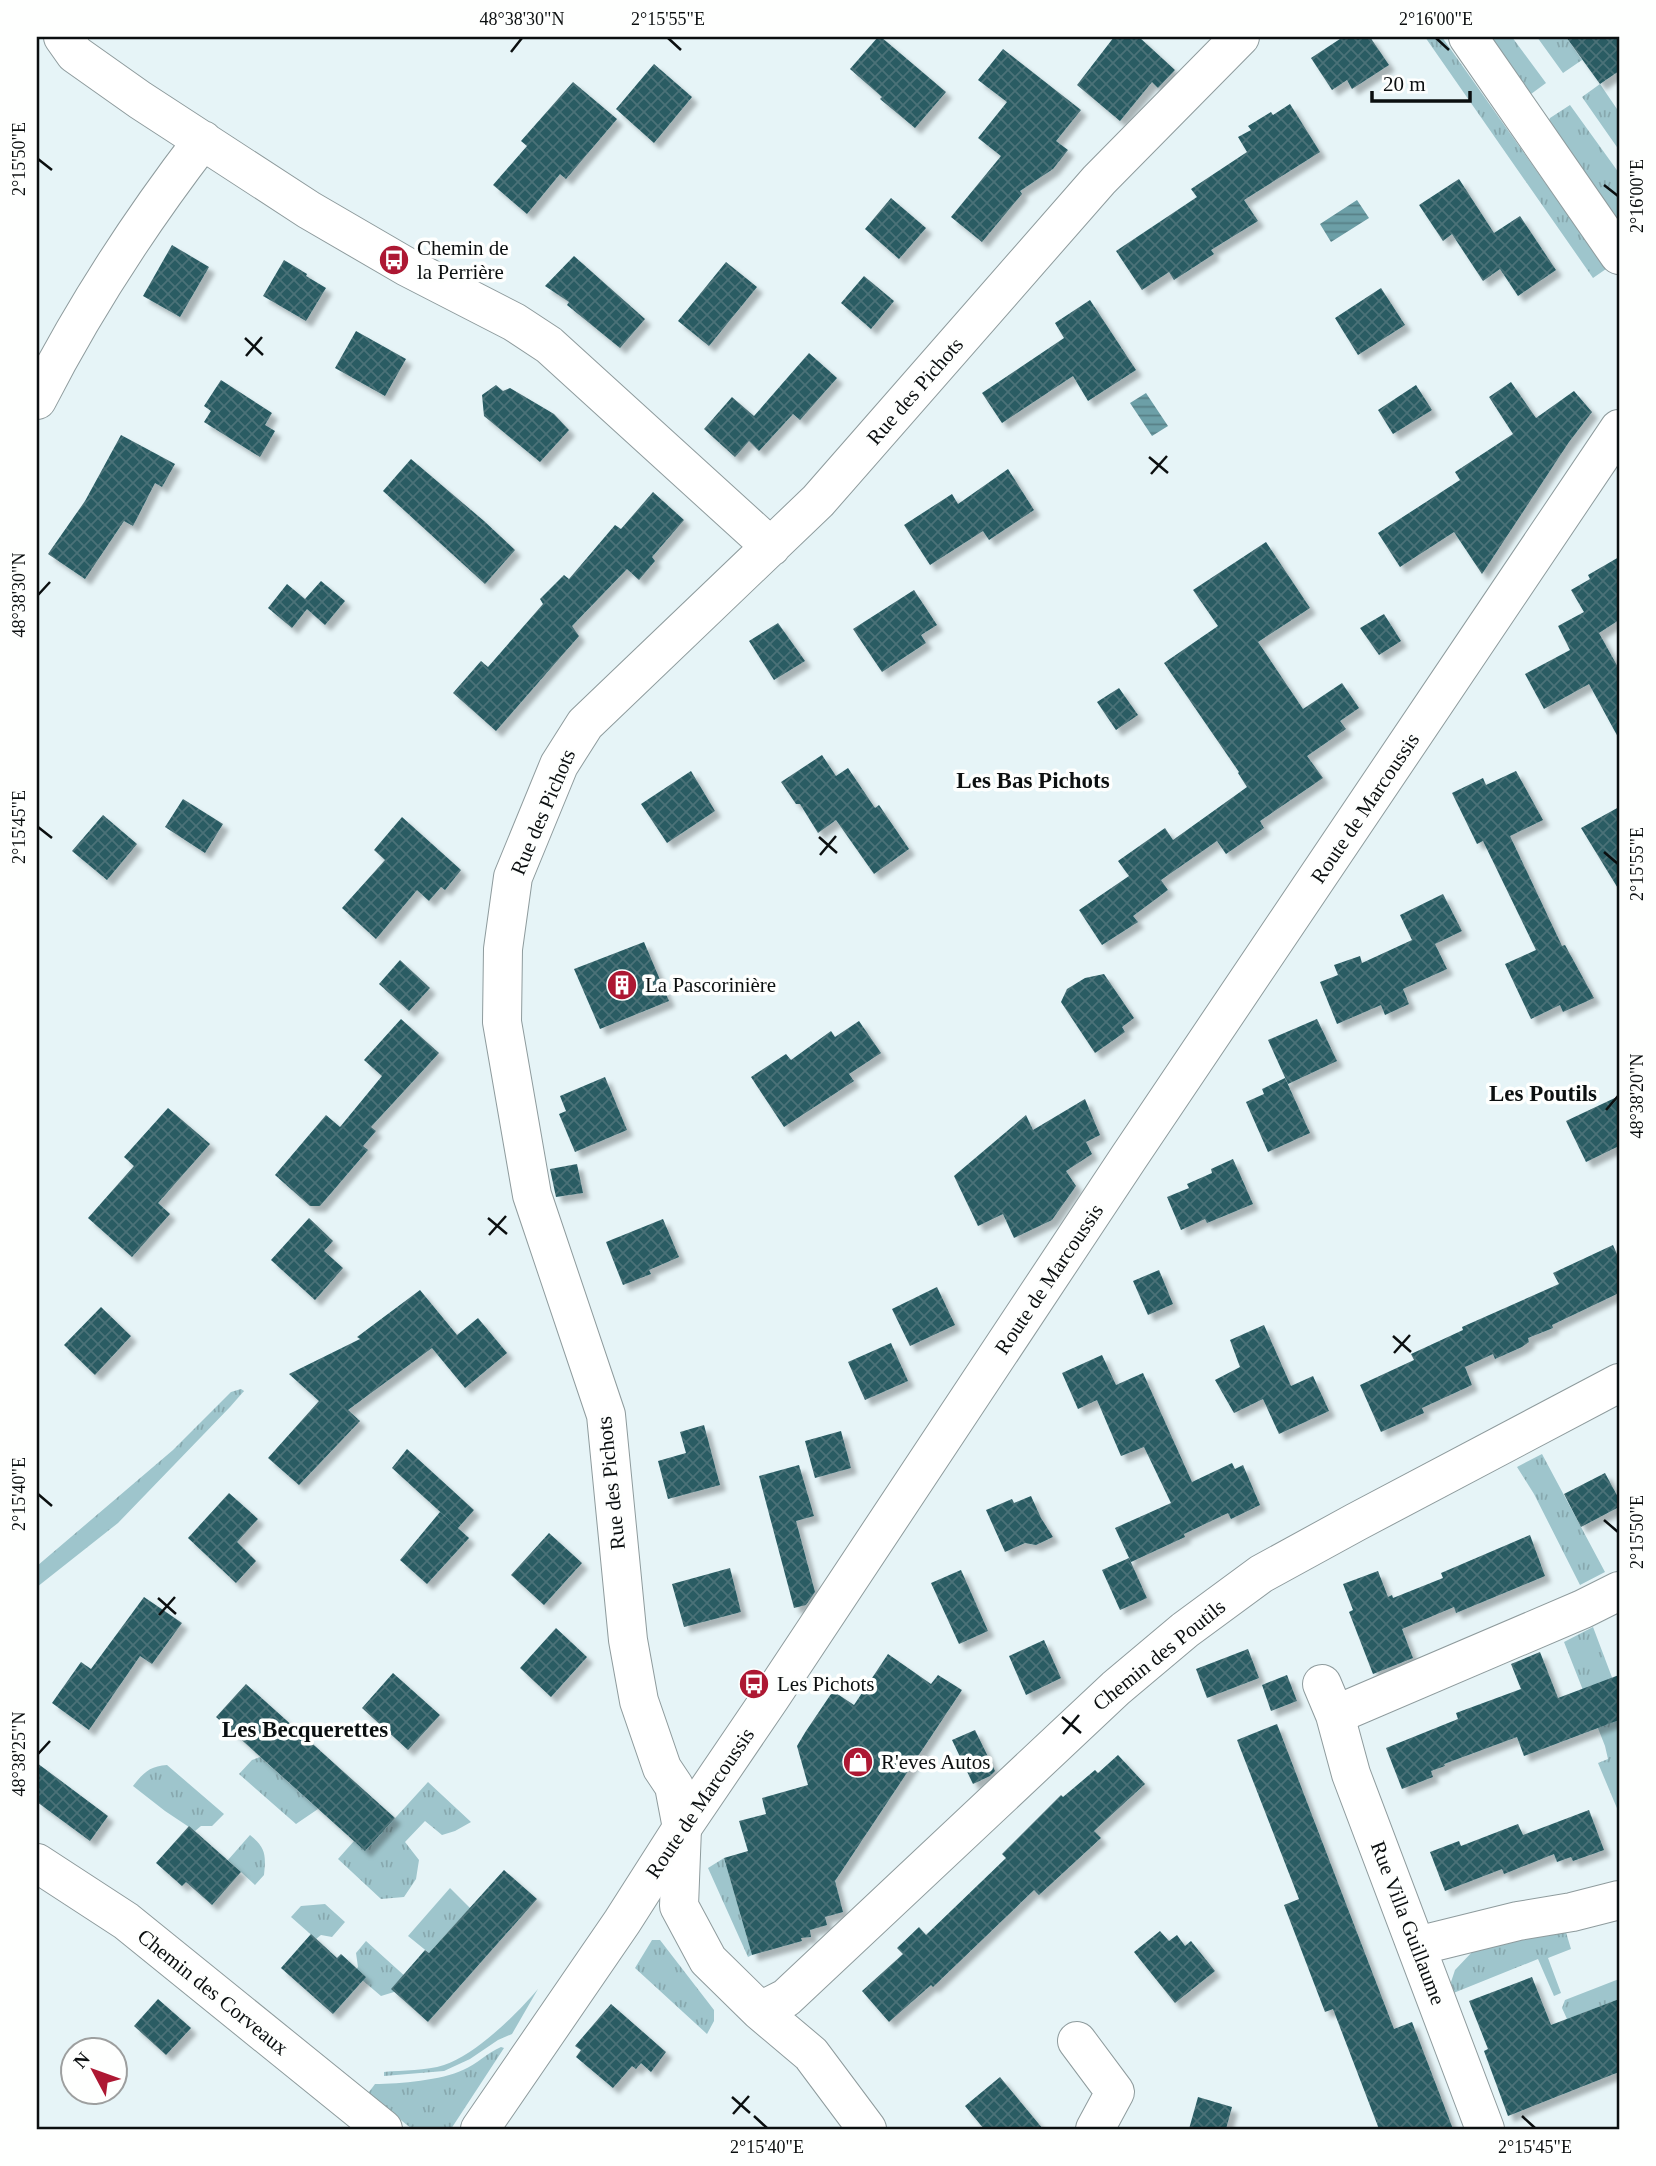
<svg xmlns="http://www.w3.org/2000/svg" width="1656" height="2166" font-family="'Times New Roman',serif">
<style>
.grass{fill:url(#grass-tufts)}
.water{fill:url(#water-rules)}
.building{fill:url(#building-cross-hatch);filter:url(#shadow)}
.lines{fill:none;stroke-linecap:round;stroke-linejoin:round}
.minor-casing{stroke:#8e9b9d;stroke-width:40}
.major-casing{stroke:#8e9b9d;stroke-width:40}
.minor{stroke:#fff;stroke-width:38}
.major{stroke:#fff;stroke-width:38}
.ticks{fill:none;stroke:#0b0f10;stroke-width:2.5}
.labels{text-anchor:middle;stroke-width:7;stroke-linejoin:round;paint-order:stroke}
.poi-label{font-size:21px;fill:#0b0f10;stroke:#fefffe;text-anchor:start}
.street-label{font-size:21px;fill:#0b0f10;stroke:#fefffe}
.neighbourhood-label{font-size:23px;font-weight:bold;fill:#0b0f10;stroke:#fefffe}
.neatline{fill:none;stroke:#0b0f10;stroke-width:2.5}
.ticks-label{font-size:18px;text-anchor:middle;fill:#0b0f10}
</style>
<defs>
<pattern id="grass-tufts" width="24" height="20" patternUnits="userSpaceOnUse" patternTransform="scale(1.75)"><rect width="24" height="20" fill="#9ec5cc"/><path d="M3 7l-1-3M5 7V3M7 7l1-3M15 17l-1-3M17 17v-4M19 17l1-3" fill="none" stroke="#87a8ae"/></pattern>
<pattern id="water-rules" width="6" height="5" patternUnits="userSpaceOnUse" patternTransform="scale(1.75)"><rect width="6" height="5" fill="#6c9fa7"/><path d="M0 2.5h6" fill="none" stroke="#578087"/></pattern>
<pattern id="building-cross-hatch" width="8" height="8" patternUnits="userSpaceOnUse" patternTransform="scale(1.75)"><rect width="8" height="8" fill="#295b63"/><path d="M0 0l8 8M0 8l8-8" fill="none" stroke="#4c7278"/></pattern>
<filter id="shadow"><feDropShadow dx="6" dy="6" stdDeviation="2" flood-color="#0004"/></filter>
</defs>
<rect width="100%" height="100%" fill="#e6f4f7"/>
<path class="grass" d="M1425,37h17l164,232 -13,9z
M1484,37h28l34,46 -15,11 -6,-1z
M1537,37h29l16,23 -19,13z
M1600,84l19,28v38l-37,-53z
M1570,105l49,68v50l-71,-100 2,-5z
M241,1389l3,2 -14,16 -112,116 -81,64v-21l136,-116 58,-58z
M1542,1454l63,118 -25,13 -46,-91 -17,-27z
M1593,1627l26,69v117l-21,-50 10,-4 -3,-13 -41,-104z
M260,1757l58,52 -22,15 -57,-50 13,-14z
M167,1765l57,49 -12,12h-11l-6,5 -30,-20 -32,-25c10,-13 17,-20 34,-21z
M428,1782l43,40 -16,9 -13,4 -17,-14 -20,21 14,18 -3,19 -12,18 -23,2 -43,-40 16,-18 12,9z
M250,1835c16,13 16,20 14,40l-9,10 -27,-25z
M724,1858l28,97 -4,2 -40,-89z
M450,1888l20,20 -41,45 -21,-17z
M325,1904l20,18 -13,15 -11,-2 -5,4 -25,-22 10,-11z
M1565,1929l6,20 -23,9 13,35 -7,3 -16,-37 -87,35 -2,-6 6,-18 18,-19z
M652,1940h8l54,70v11l-7,13 -72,-66z
M366,1941l41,37 -13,14 -13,4 -27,-23 4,-6 -2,-14z
M1619,1979v20l-52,20 -5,-11 3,-8z
M538,1989l-26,45 -14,6 -28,19 -26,12 -60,5v-4c19,-2 42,-1 60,-7 31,-10 73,-51 94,-76z
M501,2047l3,1 -53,81h-39l-41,-33 -2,-4 6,-8c25,0 67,-4 88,-14 14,-6 24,-17 38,-23z"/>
<path class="water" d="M1357,200l12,18 -38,24 -11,-18z
M1146,393l22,33 -16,10 -22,-33z"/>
<path class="building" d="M878,37h3l65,55 -31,36 -35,-29 2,-2 -32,-28z
M1114,37h25l36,33 -17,18 -6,-6 -32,39 -43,-36z
M1343,37h27l19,28 -37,24 -5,-9 -15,10 -21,-32z
M1566,37h53v34l-19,13z
M1003,49l78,61 -25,31 12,9 -15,19 -33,22 2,3 -40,48 -31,-25 50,-61 -23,-18 29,-36 -29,-22z
M654,64l38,33 -38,46 -38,-34z
M573,82l44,37 -51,60 -6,-5 -33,40 -34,-29 34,-39 -6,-5z
M1290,104l30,48 -76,48 14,21 -47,29 3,4 -40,26 -5,-8 -27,18 -26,-39 81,-54 -6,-8 56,-37 -9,-15 13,-7 -3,-4 23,-14 2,3z
M1459,179l35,54 26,-17 36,54 -38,26 -18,-27 -17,12 -31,-47 -9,7 -24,-36z
M891,198l35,30 -27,31 -34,-30z
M172,245l37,22 -29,50 -37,-21z
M574,256l71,63 -25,29 -53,-43 2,-3 -24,-16z
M284,260l23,14 -1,2 20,12 -20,33 -43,-25z
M726,262l31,25 -48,59 -31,-25z
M864,276l30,25 -23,28 -30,-26z
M1381,288l24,37 -47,30 -23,-37z
M1090,300l46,70 -48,31 -15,-25 -71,47 -20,-30 82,-55 -9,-15z
M356,331l50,28 -21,37 -50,-28z
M809,353l28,25 -37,42 -7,-6 -34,37 -10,-10 -14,16 -31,-28 28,-32 22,19z
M221,380l51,33 -7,12 10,6 -15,26 -56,-35 7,-11 -7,-5z
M1511,382l25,36 38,-27 18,21 -23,30 -87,132 -28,-42 -54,35 -22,-34 82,-53 -5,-8 58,-38 -24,-37z
M496,385l7,6 7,-3 44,26 15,16 -29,32 -56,-46 -2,-21z
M1416,385l16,25 -39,24 -15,-24z
M121,435l54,29 -13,23 -7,-4 -22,43 -9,-5 -39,58 -37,-25 37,-53z
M411,459l73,62 31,29 -30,34 -102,-93z
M1008,469l26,41 -45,30 -6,-9 -53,34 -26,-40 48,-31 6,10z
M653,492l31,28 -32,37 3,4 -16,19 -12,-11 -55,57 7,10 -83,95 -43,-38 28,-32 7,6 55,-63 -3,-5 24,-24 5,4 46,-54 6,4z
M1266,542l44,66 -52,34 45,67 39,-26 17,25 -19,13 6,8 -39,27 16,22 -63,43 4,7 -38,26 -9,-13 -56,39 7,10 -35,26 5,6 -36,23 -23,-35 50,-34 -11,-15 47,-33 8,12 74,-53 -9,-14 1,-1 -75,-109 54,-37 -25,-36z
M1619,557v63l-20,13 20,36v70l-30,-55 -45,25 -19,-35 45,-24 -12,-24 26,-14 -13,-22 19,-11 -2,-4z
M321,581l24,20 -20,24 -18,-16 -15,19 -24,-20 19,-24 18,15z
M914,590l23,35 -16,10 5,8 -44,29 -29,-43z
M1384,614l17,27 -22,14 -19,-27z
M778,623l27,38 -31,19 -25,-39z
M1119,688l19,27 -22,15 -19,-28z
M822,755l14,21 12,-8 27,40 4,-3 30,44 -35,25 -38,-54 -18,13 -18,-29h-4l-15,-22z
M691,771l24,40 -48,32 -26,-39z
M1516,771l27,49 -33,16 52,110 3,-1 29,53 -31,14 -3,-7 -29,14 -26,-55 31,-14 -53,-109 -6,3 -25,-51 31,-15 3,7z
M183,799l40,25 -18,29 -40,-26z
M1619,807v83l-38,-62z
M103,815l34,29 -30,36 -35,-29z
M402,817l59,53 -16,20 -4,-3 -12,14 -12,-11 -41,49 -34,-31 43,-48 -11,-10z
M1443,894l19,37 -27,13 12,25 -44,20 6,15 -24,11 -4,-10 -44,19 -17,-42 18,-7 -4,-10 26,-9 2,7 50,-23 -12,-25z
M644,942l25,59 -69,28 -26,-60z
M400,960l30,28 -21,23 -30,-27z
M1104,974l30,44 -12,9 3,5 -30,21 -34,-51 6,-13 18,-11z
M401,1019l38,34 -68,74 5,4 -13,15 5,4 -48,56h-10l-35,-31 51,-60 14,12 42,-51 -18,-16z
M1317,1019l20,42 -49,23 -20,-44z
M859,1021l22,32 -32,21 5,7 -70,46 -33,-50 35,-23 5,6 40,-29 4,6z
M605,1077l22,53 -52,22 -16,-38 7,-3 -6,-15z
M1285,1078l25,55 -42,19 -22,-50 18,-8 -2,-5z
M1619,1096v50l-33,16 -20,-41z
M1085,1099l15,36 -14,7 6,12 -26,17 10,15 -24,34 -38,18 -11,-24 -25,12 -24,-50 72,-61 7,15z
M168,1108l42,36 -52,59 12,11 -38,43 -44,-39 46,-52 -10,-9z
M1233,1159l20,45 -46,19 -2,-4 -24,11 -14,-33 22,-9 -2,-4 25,-11 -1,-4z
M577,1164l6,29 -27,4 -6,-28z
M309,1218l24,23 -9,10 19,17 -28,32 -44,-40z
M663,1219l16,38 -30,13 2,4 -28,11 -17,-43z
M1613,1245l6,14v34l-67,32 1,3 -25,10 1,4 -7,5 -27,12 -2,-5 -28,13 7,18 -50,23 2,5 -43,19 -21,-47 54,-25 -3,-6 52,-24 -1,-3 97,-43 -6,-11z
M1159,1270l14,34 -25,11 -15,-34z
M937,1287l18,38 -45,21 -18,-37z
M420,1290l37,45 21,-17 29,35 -42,35 -33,-40 -84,62 12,11 -61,64 -31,-27 51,-57 -30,-27 71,-35 -3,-2z
M101,1307l30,29 -36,39 -31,-30z
M1264,1325l27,61 22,-10 16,35 -50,23 -16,-35 -29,14 -19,-33 25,-13 -10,-27z
M891,1343l17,38 -43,19 -17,-38z
M1102,1355l14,30 27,-12 49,109 40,-19 3,6 8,-4 17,40 -29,14 -3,-6 -44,21 1,3 -54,25 -16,-34 56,-25 -27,-56 -23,9 -24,-56 -19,9 -16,-36z
M704,1425l16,60 -52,14 -10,-38 28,-8 -6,-21z
M841,1431l10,37 -36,10 -10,-37z
M407,1449l67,61 -16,18 -66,-60z
M799,1465l15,51 -18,5 19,71 -9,13 -12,3 -35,-132z
M1605,1473l14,26v8l-38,20 -17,-33z
M229,1493l29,26 -21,23 19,19 -20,22 -48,-45z
M1031,1496l10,22 12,19 -17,8 -11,-2 -20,9 -19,-42 26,-11 2,4z
M440,1512l29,26 -42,46 -27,-24z
M549,1533l33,30 -38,42 -33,-30z
M1530,1535l15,41 -89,37 -2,-6 -52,22 11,29 -40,16 -24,-62 4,-2 -10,-26 35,-13 10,26 4,-2 1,3 50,-20 -2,-5z
M1129,1558l18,40 -27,12 -18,-40z
M730,1568l11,44 -57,15 -12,-43z
M961,1570l27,61 -29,13 -28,-61z
M144,1597l38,26 -30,41 -12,-8 -51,74 -37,-27 29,-41 10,7z
M556,1628l31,29 -36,40 -31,-29z
M1044,1640l17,38 -35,17 -17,-39z
M1248,1649l11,29 -52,20 -11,-29z
M1540,1652l18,46 61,-23v45l-95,36 -7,-19 -73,27 1,2 -14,5 2,6 -31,12 -16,-41 72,-29 -2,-6 65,-24 -10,-25z
M888,1654l43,30 7,-9 24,15 -127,191 8,31 -18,5 2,8 -17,5 1,7 -10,1 1,3 -50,14 -28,-97 24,-7 -9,-30 27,-7 -4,-16 46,-13 -11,-39 9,-15 27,-40 21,14z
M393,1673l47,42 -32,35 -46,-42z
M1287,1675l10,26 -26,10 -9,-26z
M246,1684l149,134 -30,33 -149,-134z
M1277,1724l117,305 18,-7 41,107h-74l-46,-120 -8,3 -41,-107 15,-6 -62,-159z
M975,1730l20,41 -5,5 -17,8 -21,-44z
M1118,1755l27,29 -51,47 7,7 -62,57 -5,-5 -101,97 -2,-2 -42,37 -27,-31 41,-37 -6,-6 22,-21 7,8 80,-77 -4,-4 59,-59 2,2 32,-27 3,3z
M37,1763l71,53 -18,25 -53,-39z
M1589,1810l15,40 -31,11 -2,-4 -14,5 -3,-8 -50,20 -2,-5 -57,22 -15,-39 29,-11 2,5 57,-22 5,11z
M189,1826l52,46 -29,33 -26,-23 -4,4 -26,-23z
M504,1870l33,29 -109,123 -37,-33 34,-39 4,3z
M1160,1931l9,10 8,-6 8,11 6,-5 24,30 -40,32 -41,-51z
M311,1934l26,24 4,-4 25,23 -33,37 -52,-46z
M1532,1977l19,48 68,-26v73l-111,44 -24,-65 4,-2 -19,-48z
M158,1999l33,29 -25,27 -32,-29z
M611,2004l55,48 -15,20 -10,-9 -5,6 -4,-3 -19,22 -37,-31 5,-7 -6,-4z
M1000,2077l43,52h-59l-19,-23z
M1198,2097l34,10 -6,22h-37z"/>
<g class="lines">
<g class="minor-casing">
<path id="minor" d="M63,37l12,17 65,46 169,110 98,57 107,55 35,23 222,202
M37,400c47,-92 103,-178 166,-260
M1322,1684l13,31 16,59 134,355
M1335,1715l248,-106 36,-18
M37,1863l89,58 257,208
M1417,1946l101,-25 54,-9 47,-12
M760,2011l26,-13 330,-310 69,-58 76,-56 95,-52 263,-139
M1077,2041l38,51 -20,37
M867,2129l-56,-75 -51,-43 -52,-51 -29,-54 3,-78 -8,-42 -12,-18 -23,-67 -11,-61 -22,-225 -74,-220 -30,-173 1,-73 10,-72 46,-112 26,-41 233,-223 281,-321 141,-143"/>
</g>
<g class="major-casing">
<path id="major" d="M1468,37l151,218
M480,2129l142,-207 60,-94 89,-131 358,-540 490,-728"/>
</g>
<use href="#minor" class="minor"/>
<use href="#major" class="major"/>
</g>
<path class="ticks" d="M668,38l13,12M1436,38l13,12M511,52l11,-14M38,159l14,11M1604,185l14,11M245,338l18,17M246,356l16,-19M1149,457l19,16M1151,474l16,-18M38,595l12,-13M38,827l14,11M819,837l18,16M1604,852l14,12M820,855l16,-19M1606,1110l12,-14M488,1218l19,16M489,1235l17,-19M1393,1336l18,16M1394,1353l16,-18M38,1494l14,12M1604,1520l14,12M158,1598l18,16M159,1615l16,-18M1062,1717l19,16M1063,1734l16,-19M38,1754l12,-13M732,2097l18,16M733,2114l16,-18M754,2116l13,12M1522,2116l13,12"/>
<defs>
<g id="bus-disc" transform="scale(1.575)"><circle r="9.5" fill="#ad1833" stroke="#fefffe"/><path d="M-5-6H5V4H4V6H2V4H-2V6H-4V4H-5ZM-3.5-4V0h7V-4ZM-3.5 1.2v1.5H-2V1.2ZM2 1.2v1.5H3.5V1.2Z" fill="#fff"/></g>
<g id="building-disc" transform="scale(1.575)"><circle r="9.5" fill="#ad1833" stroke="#fefffe"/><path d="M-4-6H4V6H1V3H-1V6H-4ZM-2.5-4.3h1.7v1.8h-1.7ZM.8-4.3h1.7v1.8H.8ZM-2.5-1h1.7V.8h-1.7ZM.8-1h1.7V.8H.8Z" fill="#fff"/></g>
<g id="shop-disc" transform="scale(1.575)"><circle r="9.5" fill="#ad1833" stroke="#fefffe"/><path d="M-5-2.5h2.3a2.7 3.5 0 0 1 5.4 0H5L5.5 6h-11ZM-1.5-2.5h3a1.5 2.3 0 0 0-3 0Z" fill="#fff"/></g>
</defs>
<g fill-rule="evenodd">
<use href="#bus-disc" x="394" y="260"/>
<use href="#building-disc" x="622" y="985"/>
<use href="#bus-disc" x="754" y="1684"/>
<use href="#shop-disc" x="858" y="1762"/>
</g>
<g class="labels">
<g class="poi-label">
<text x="417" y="255">Chemin de<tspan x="417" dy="24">la Perrière</tspan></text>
<text x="645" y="992">La Pascorinière</text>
<text x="777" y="1691">Les Pichots</text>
<text x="881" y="1769">R'eves Autos</text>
</g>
<g class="street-label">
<text transform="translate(915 391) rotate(-49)" y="7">Rue des Pichots</text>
<text transform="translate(1365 808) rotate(-56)" y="7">Route de Marcoussis</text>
<text transform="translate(543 812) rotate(-67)" y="7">Rue des Pichots</text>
<text transform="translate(1049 1279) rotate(-56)" y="7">Route de Marcoussis</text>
<text transform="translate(611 1483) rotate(-96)" y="7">Rue des Pichots</text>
<text transform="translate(1159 1655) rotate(-39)" y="7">Chemin des Poutils</text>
<text transform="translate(700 1803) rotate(-56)" y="7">Route de Marcoussis</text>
<text transform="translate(1408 1923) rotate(69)" y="7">Rue Villa Guillaume</text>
<text transform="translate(213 1992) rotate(39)" y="7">Chemin des Corveaux</text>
</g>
<g class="neighbourhood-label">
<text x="1033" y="788">Les Bas Pichots</text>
<text x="1543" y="1101">Les Poutils</text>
<text x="305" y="1737">Les Becquerettes</text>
</g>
</g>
<rect width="1656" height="2166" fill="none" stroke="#fefffe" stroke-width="77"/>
<g transform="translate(94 2071) rotate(311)"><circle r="33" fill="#fefffe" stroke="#9d9f9f" stroke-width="2"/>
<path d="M0-5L12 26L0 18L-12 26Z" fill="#ad1833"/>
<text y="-10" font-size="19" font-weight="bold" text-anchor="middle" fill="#0b0f10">N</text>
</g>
<path d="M1372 91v10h98v-10" fill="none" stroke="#0b0f10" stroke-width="3.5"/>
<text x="1383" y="91" font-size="21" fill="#0b0f10" stroke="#fefffe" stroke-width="5" paint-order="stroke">20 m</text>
<rect x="38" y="38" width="1580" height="2090" class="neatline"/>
<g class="ticks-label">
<text x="522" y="25">48°38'30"N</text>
<text x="668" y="25">2°15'55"E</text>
<text x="1436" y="25">2°16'00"E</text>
<text transform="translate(19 159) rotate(-90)" y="6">2°15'50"E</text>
<text transform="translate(1637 196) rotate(-90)" y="6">2°16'00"E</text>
<text transform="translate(19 595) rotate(-90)" y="6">48°38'30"N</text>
<text transform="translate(19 827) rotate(-90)" y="6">2°15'45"E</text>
<text transform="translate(1637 864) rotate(-90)" y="6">2°15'55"E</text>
<text transform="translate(1637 1096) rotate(-90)" y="6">48°38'20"N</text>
<text transform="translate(19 1494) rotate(-90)" y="6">2°15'40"E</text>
<text transform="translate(1637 1532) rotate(-90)" y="6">2°15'50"E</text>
<text transform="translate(19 1754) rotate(-90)" y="6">48°38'25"N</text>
<text x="767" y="2153">2°15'40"E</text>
<text x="1535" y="2153">2°15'45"E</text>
</g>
</svg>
